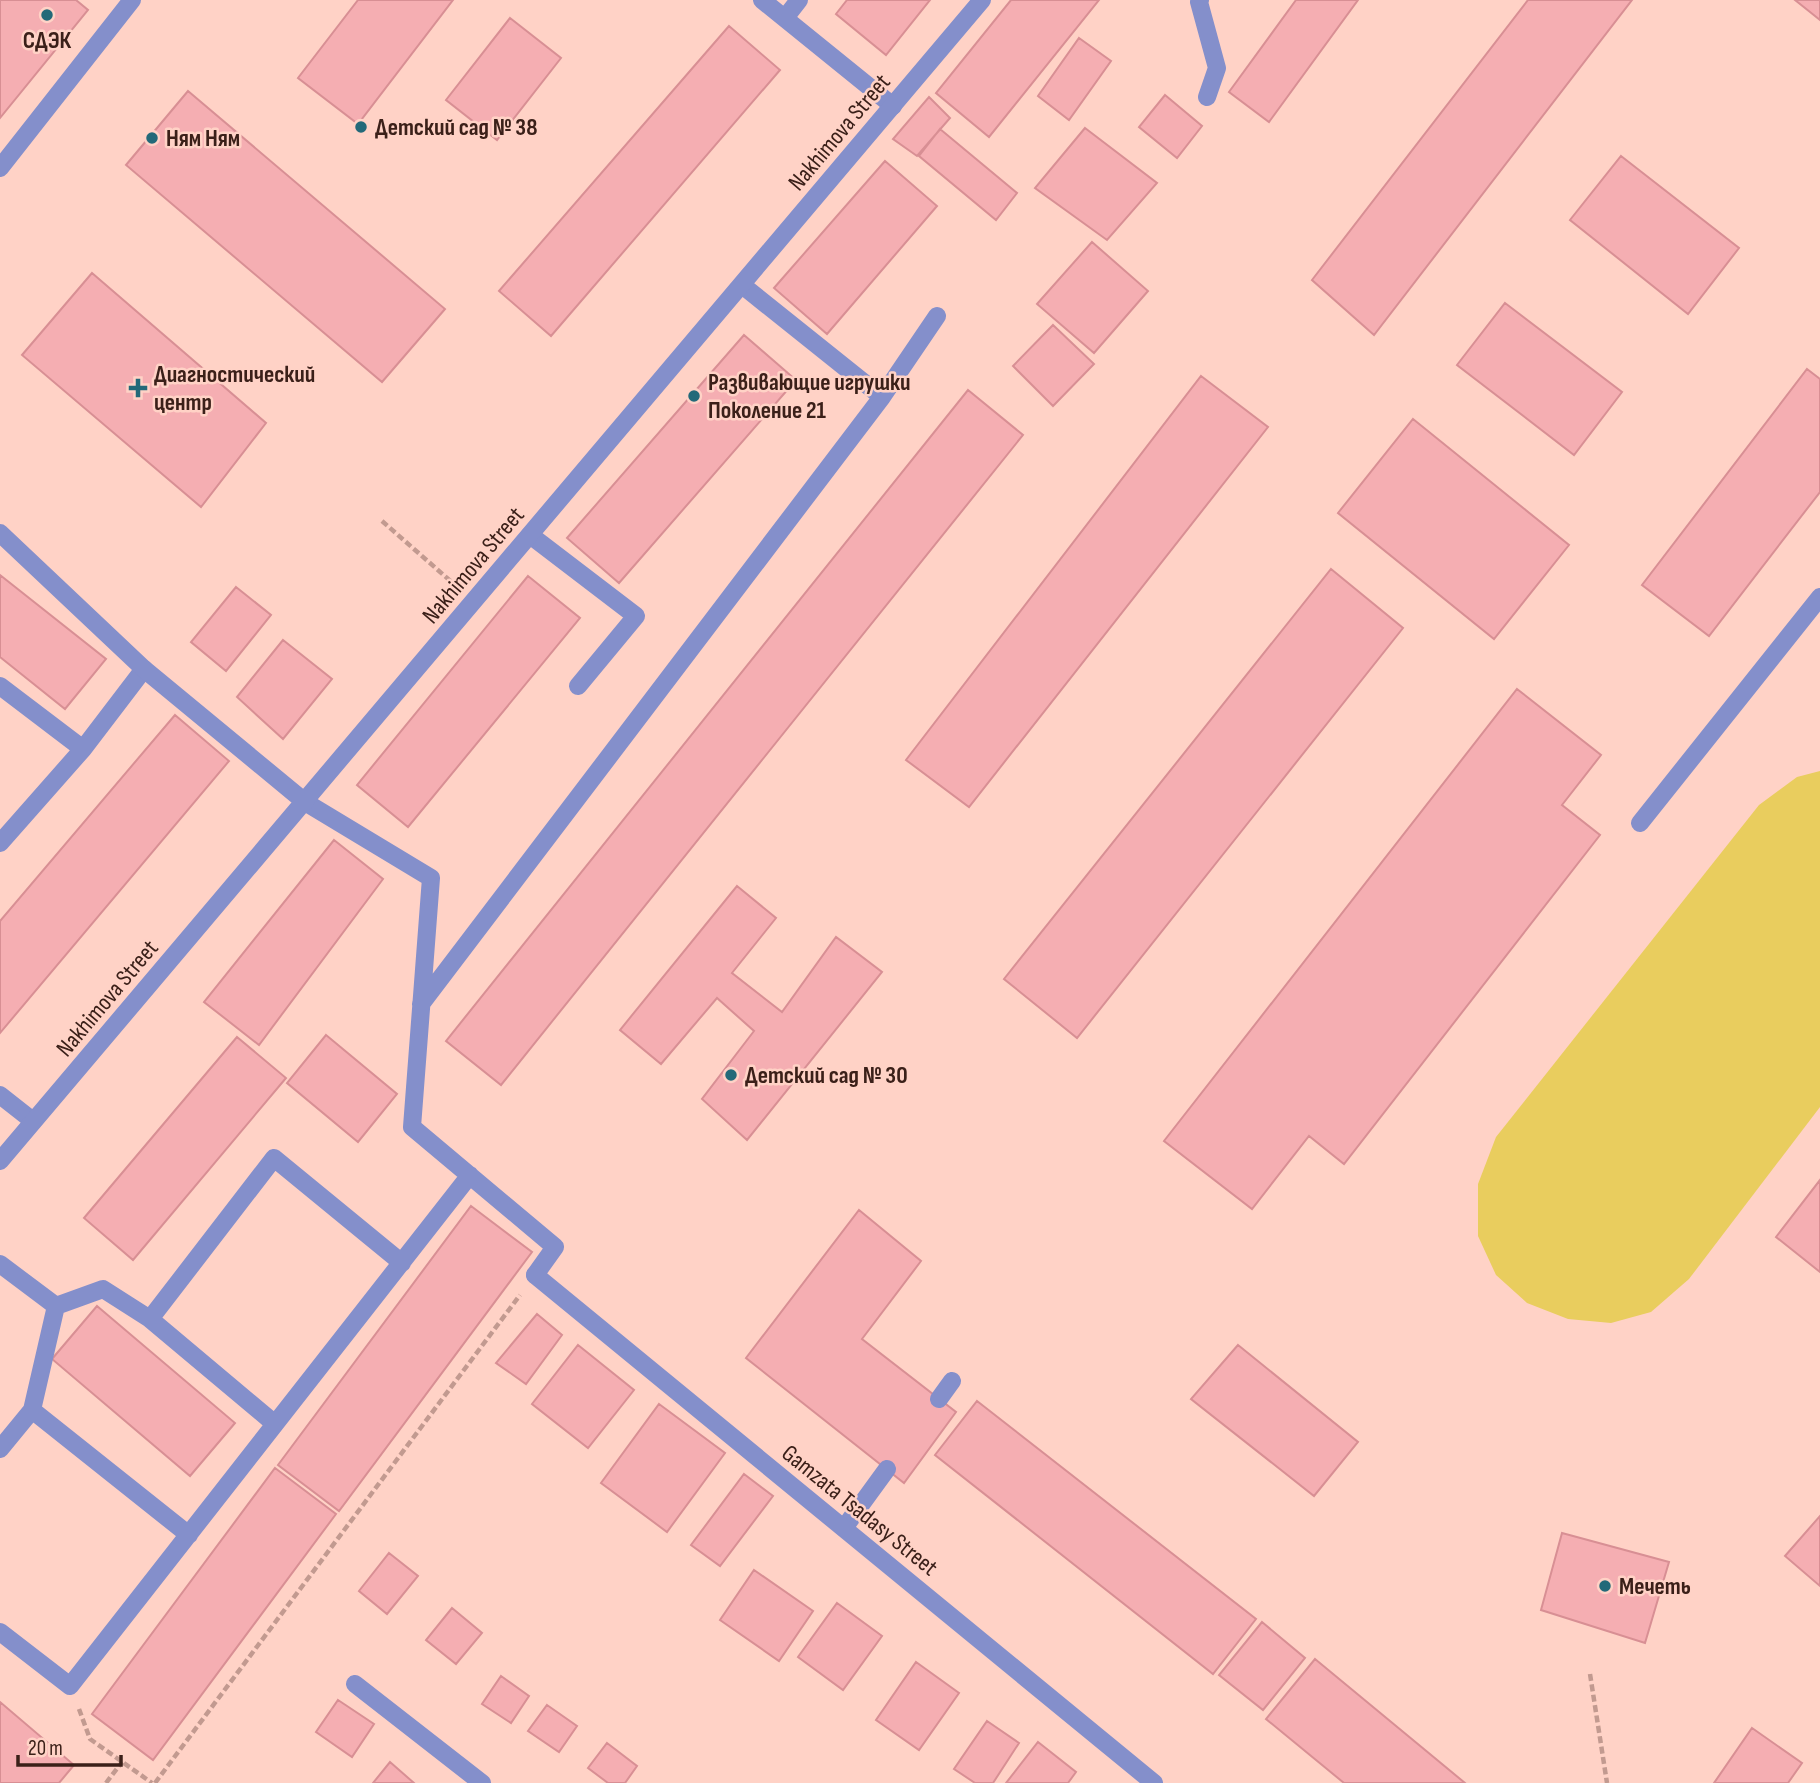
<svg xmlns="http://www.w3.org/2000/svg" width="1820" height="1783" font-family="'Sofia Sans Condensed',sans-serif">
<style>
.green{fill:#e9cd5e}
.building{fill:#f5aeb2;stroke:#d88f94;stroke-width:2}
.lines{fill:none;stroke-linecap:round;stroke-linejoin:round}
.path{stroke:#c29a90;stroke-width:4.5;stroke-dasharray:7 3.5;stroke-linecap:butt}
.service{stroke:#848fcb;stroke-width:18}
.minor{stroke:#848fcb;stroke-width:18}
.poi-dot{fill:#236979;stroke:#ffd2c6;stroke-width:2.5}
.labels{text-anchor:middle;stroke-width:5;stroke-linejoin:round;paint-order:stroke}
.poi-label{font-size:24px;font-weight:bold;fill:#3b2019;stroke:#ffd2c6;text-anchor:start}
.street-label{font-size:24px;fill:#3b2019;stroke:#ffd2c6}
</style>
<rect width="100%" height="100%" fill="#ffd2c6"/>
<path class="green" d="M1820,771v336l-131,172 -38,33 -40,11 -43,-4 -41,-16 -31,-28 -18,-39v-52l18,-47 263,-332 38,-28z"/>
<path class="building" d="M0,0h76l12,10 -88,108z
M358,0h95l-95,124 -60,-46z
M847,0h83l-44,55 -50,-41z
M1011,0h88l-110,137 -53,-44z
M1296,0h62l-89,122 -40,-30z
M1528,0h104l-258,335 -62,-55z
M1795,0h25v20z
M510,18l51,40 -64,82 -51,-40z
M729,26l51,44 -229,266 -52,-45z
M1079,38l32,23 -42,59 -31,-24z
M188,91l257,218 -63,73 -256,-217z
M1165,95l37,31 -25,32 -38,-31z
M929,97l21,21 -33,38 -24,-17z
M1085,128l72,55 -50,57 -72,-52z
M940,129l77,64 -21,27 -77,-64z
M1621,156l118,92 -51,66 -118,-94z
M885,161l52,45 -110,128 -53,-46z
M1092,242l56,49 -54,62 -57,-49z
M92,273l174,150 -65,84 -179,-152z
M1505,303l117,89 -48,63 -117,-90z
M1053,325l41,39 -41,42 -40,-40z
M744,335l52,45 -177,203 -52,-45z
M1807,369l13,10v113l-111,144 -67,-51z
M1201,376l67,51 -299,380 -63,-47z
M968,390l55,45 -522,650 -55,-44z
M1413,419l156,126 -75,94 -156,-126z
M1331,569l72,59 -326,410 -73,-59z
M0,575l106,84 -41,50 -65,-52z
M528,576l52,42 -172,209 -51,-42z
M236,587l35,28 -45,56 -35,-29z
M283,640l49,39 -49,60 -46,-42z
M1517,689l84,66 -39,50 38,30 -256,329 -35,-28 -57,73 -88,-68z
M175,715l54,46 -229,272v-112z
M334,840l49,39 -124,166 -55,-43z
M737,886l39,32 -44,55 50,39 54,-75 46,35 -135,168 -45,-41 52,-68 -37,-33 -56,66 -41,-34z
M326,1035l71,59 -39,48 -71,-59z
M237,1037l49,41 -153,182 -49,-42z
M1820,1180v92l-44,-35z
M471,1206l61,46 -193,259 -61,-46z
M859,1210l62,51 -59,78 94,73 -52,71 -158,-125z
M97,1306l138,117 -45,53 -138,-117z
M537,1314l25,21 -36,49 -30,-21z
M578,1345l56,45 -46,58 -56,-44z
M1238,1345l120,97 -44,54 -123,-97z
M977,1401l279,218 -43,55 -278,-219z
M659,1404l66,49 -58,79 -66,-49z
M275,1468l61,46 -183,246 -61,-46z
M744,1474l29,22 -53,70 -29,-21z
M1820,1516v70l-35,-30z
M1562,1533l107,29 -24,81 -104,-33z
M389,1553l29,23 -31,38 -28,-23z
M754,1570l59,41 -34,50 -59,-41z
M837,1603l45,33 -39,54 -45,-33z
M452,1608l30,25 -26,31 -30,-24z
M1262,1622l43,36 -42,52 -44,-35z
M1315,1659l150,124h-121l-78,-64z
M916,1662l43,31 -40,57 -43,-30z
M501,1676l28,20 -18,27 -29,-19z
M338,1700l36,24 -22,33 -36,-25z
M0,1702l74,63 -15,18h-59z
M547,1705l30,21 -18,26 -31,-21z
M987,1721l32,22 -26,40h-18l-21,-14z
M1752,1728l50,35 -14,20h-74z
M1038,1742l38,30 -8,11h-62z
M607,1743l30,23 -12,17h-17l-20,-15z
M390,1762l24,21h-41z"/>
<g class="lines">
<path class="path" d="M382,521l73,64
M1590,1674l17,109
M79,1709l11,30 62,44
M106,1783l16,-21
M155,1783l365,-488"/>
<path class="service" d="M762,0l131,106
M1200,0l-1,2 18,66 -10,29
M785,18l14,-18
M742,285l140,112 55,-81
M530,535l106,81 -58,70
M0,686l83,63
M305,802l126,76 -19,249 143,120 -20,28
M1640,823l180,-226
M0,843l83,-94 61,-80
M421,1004l461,-607
M0,1095l33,26
M0,1264l56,42 47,-17 47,30 125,105
M150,1319l124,-161 128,105
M939,1399l13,-18
M32,1410l24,-104
M0,1449l32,-39 157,125
M844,1528l43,-59
M0,1632l70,54 400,-511"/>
<path class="minor" d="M0,168l132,-168
M0,533l144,136 161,133
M0,1161l982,-1161
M535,1275l619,508
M355,1684l127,99"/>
</g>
<g class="poi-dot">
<circle cx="47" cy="15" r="7"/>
<circle cx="361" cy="127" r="7"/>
<circle cx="152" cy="138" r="7"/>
<path d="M134.5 377.5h7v7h7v7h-7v7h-7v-7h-7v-7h7z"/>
<circle cx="694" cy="396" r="7"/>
<circle cx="731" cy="1075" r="7"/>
<circle cx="1605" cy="1586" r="7"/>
</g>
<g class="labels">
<g class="poi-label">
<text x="47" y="48" text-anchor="middle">СДЭК</text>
<text x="375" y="135">Детский сад № 38</text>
<text x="166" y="146">Ням Ням</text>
<text x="154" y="382">Диагностический<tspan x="154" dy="28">центр</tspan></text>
<text x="708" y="390">Развивающие игрушки<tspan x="708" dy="28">Поколение 21</tspan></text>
<text x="745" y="1083">Детский сад № 30</text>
<text x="1619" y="1594">Мечеть</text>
</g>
<g class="street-label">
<text transform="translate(839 132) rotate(-50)" y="8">Nakhimova Street</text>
<text transform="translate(473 565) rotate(-50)" y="8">Nakhimova Street</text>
<text transform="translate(107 998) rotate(-50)" y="8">Nakhimova Street</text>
<text transform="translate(860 1510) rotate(39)" y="8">Gamzata Tsadasy Street</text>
</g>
</g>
<path d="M18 1755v10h103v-10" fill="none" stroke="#3b2019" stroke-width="3.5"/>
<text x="28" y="1755" font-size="21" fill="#3b2019" stroke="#ffd2c6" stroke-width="5" paint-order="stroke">20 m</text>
</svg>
